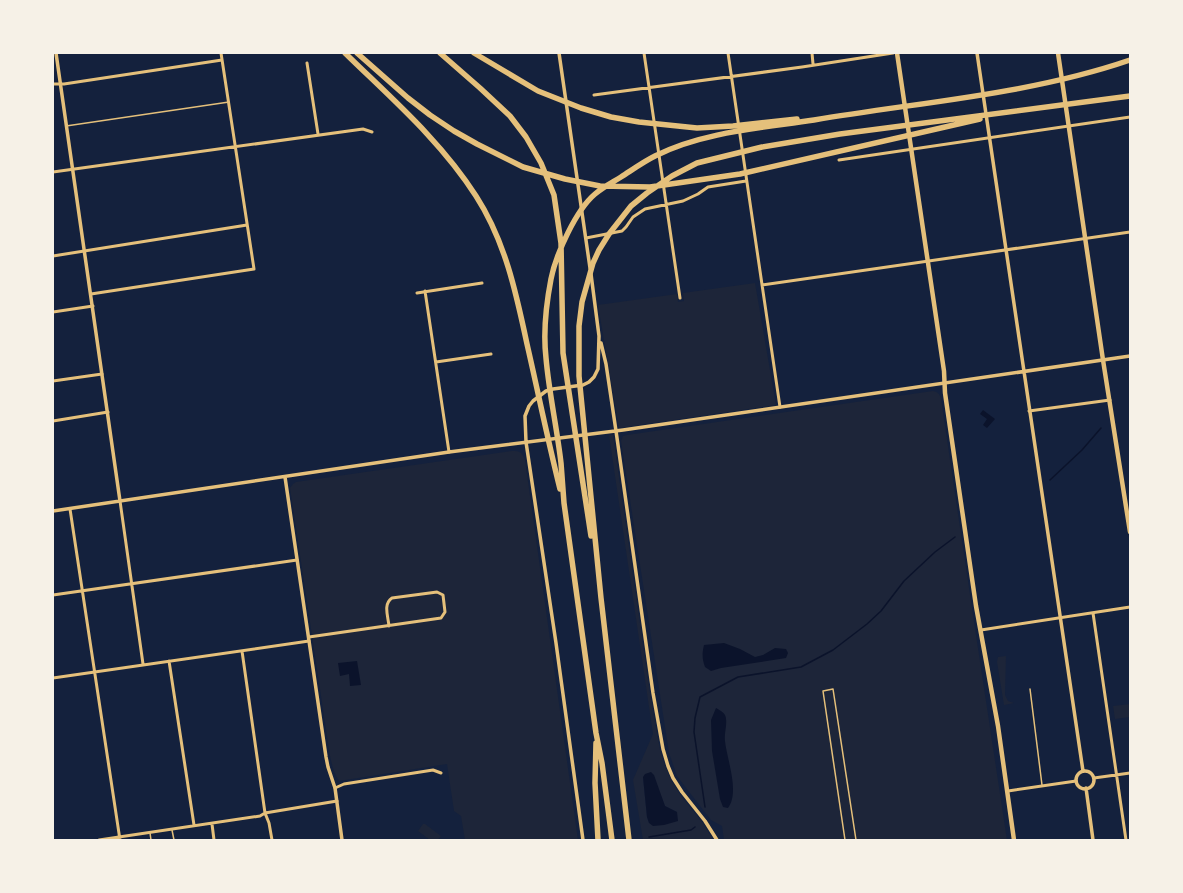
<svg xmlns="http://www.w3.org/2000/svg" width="1183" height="893" font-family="'Playfair Display',serif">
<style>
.green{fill:#1d2539;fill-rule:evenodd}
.water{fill:#0b132b}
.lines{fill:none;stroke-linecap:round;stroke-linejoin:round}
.stream{stroke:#0b132b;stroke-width:1.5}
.service{stroke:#e5c07b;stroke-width:1.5}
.minor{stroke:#e5c07b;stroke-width:3}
.tertiary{stroke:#e5c07b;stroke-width:3.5}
.primary{stroke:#e5c07b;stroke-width:4.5}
.motorway{stroke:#e5c07b;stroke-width:5.5}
</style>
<rect width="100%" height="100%" fill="#14213d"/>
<path class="green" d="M755,283l21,122 -157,23 -21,-123 79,-11 1,8 6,-1 -1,-8z
M933,391c8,1 8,8 9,14 21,145 43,290 65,435h-283l-2,-14 -11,-6 -28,-36 -6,-8 -8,-23 -48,-312 2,-5 4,-1z
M609,435h4l37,258 10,57 5,16 6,14 10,16 22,27 10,17h-70l-10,-60 20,-46zM643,777l17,17 5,12 12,6 -28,11 -2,-6z
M512,451c8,0 10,1 13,9l53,380h-113l-4,-24 -7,-5 -7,-47 -108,17c-5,-7 -7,-16 -9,-25l-40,-268 3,-4 3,-2z
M1006,656l-1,39 3,6 6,2 -10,2 -7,-43 1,-5z
M1130,704v13l-15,2 -2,-13z
M423,824h2l16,12 -3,4h-8l-12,-9z"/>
<path class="water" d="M983,410l12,9 -8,9 -4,-3 4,-6 -7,-5z
M724,643l16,6 15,8 8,-2 12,-7 11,1 2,4 -2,5 -65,10 -10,3 -6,-4c-3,-8 -3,-14 -1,-22z
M357,661l4,24 -11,1 -1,-12 -9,2 -2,-13z
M716,708c5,3 10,5 10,11 1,7 -2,15 -1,22 2,19 15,51 3,67l-5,-1 -3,-8 -8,-48 -1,-31z
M651,772l3,3 11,31 12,6 1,9 -14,4 -11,1 -4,-3 -2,-6 -4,-40 2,-3z"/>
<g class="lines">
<path class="stream" d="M1050,480l32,-30 19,-22
M705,807l-11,-75 1,-14 5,-21 38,-20 63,-10 32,-17 34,-26 14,-13 23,-30 31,-29 20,-15
M649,837l42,-7 4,-3"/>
<path class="service" d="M66,126l163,-24
M1030,689l12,96
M172,830l2,10
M150,833l1,7
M845,840l-22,-149 10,-2 23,151"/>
<path class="minor" d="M644,53l36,245
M728,53l52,354
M812,53l1,11
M307,63l11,71
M53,84h11l158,-24
M594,95l208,-28 91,-14
M839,160l291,-43
M53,172l310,-43 9,3
M586,238l36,-7 4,-4 7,-10 12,-8 38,-8 15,-7 10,-7 38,-6
M53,256l194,-31
M762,285l368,-53
M425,291l24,161
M417,293l65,-10
M91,294l163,-25 -33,-216
M53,312l40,-6
M436,362l55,-8
M53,381l49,-7
M1029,411l81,-11
M53,421l55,-9
M120,501l23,163
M70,509l50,331
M53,595l244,-35
M1093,613l33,227
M981,630l149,-23
M309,637l132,-19 4,-6 -2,-17 -6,-3 -45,6c-9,6 -4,18 -3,28
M242,651l23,162 4,10 3,17
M169,661l25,164
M53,678l256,-37
M1094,778l36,-5
M335,788l9,-4 89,-14 8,3
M1008,791l68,-10
M212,824l2,16
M99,840l161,-24 5,-3 72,-12"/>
<path class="tertiary" d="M56,53l64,448
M559,53l31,215
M977,53l106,718
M601,343l5,21 10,67 37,262 10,56 5,17 5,12 9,14 23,29 12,19
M285,477l41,280 2,10 7,21 7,52
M53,511l396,-59 174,-22 507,-74
M1076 780a9 9 0 1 1 18 0a9 9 0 1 1-18 0Z
M1086,788l7,52
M583,840l-27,-197 -30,-201 -1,-26 4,-10 4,-5 13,-10 7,-2 30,-4 6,-3 5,-5 4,-8 1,-33 -8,-62"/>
<path class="primary" d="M897,53l47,318 1,22 31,213 22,120 16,114
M1058,53l45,307 27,172"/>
<path class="motorway" d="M345,53c46,45 96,88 131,143 29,45 40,96 51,148 11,48 21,97 33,145
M357,53l51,45 22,17 24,16 23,13 46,23 42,12 35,7 50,1 90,-13 240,-55
M440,53l40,35 30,28 16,21 15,26 13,32 7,48 2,110 28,183
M474,53l64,38 43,17 30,9 28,5 58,6 36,-2 64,-7
M596,743l-1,40 3,57
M612,840l-10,-77 -6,-30 -32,-230c-1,-14 -2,-27 -3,-40 -4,-35 -12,-70 -15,-105 -3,-26 0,-53 5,-79 5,-25 25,-69 44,-85 8,-7 18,-12 26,-17 11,-7 22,-15 34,-21 47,-24 107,-28 159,-36 105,-18 214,-25 316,-60
M629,840l-28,-242 -22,-222v-50l3,-24 11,-39 6,-13 10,-16 22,-28 16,-13 25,-17 25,-13 65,-16 78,-13 290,-38"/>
</g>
<rect width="1183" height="893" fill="none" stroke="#f6f1e7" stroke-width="108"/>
</svg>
